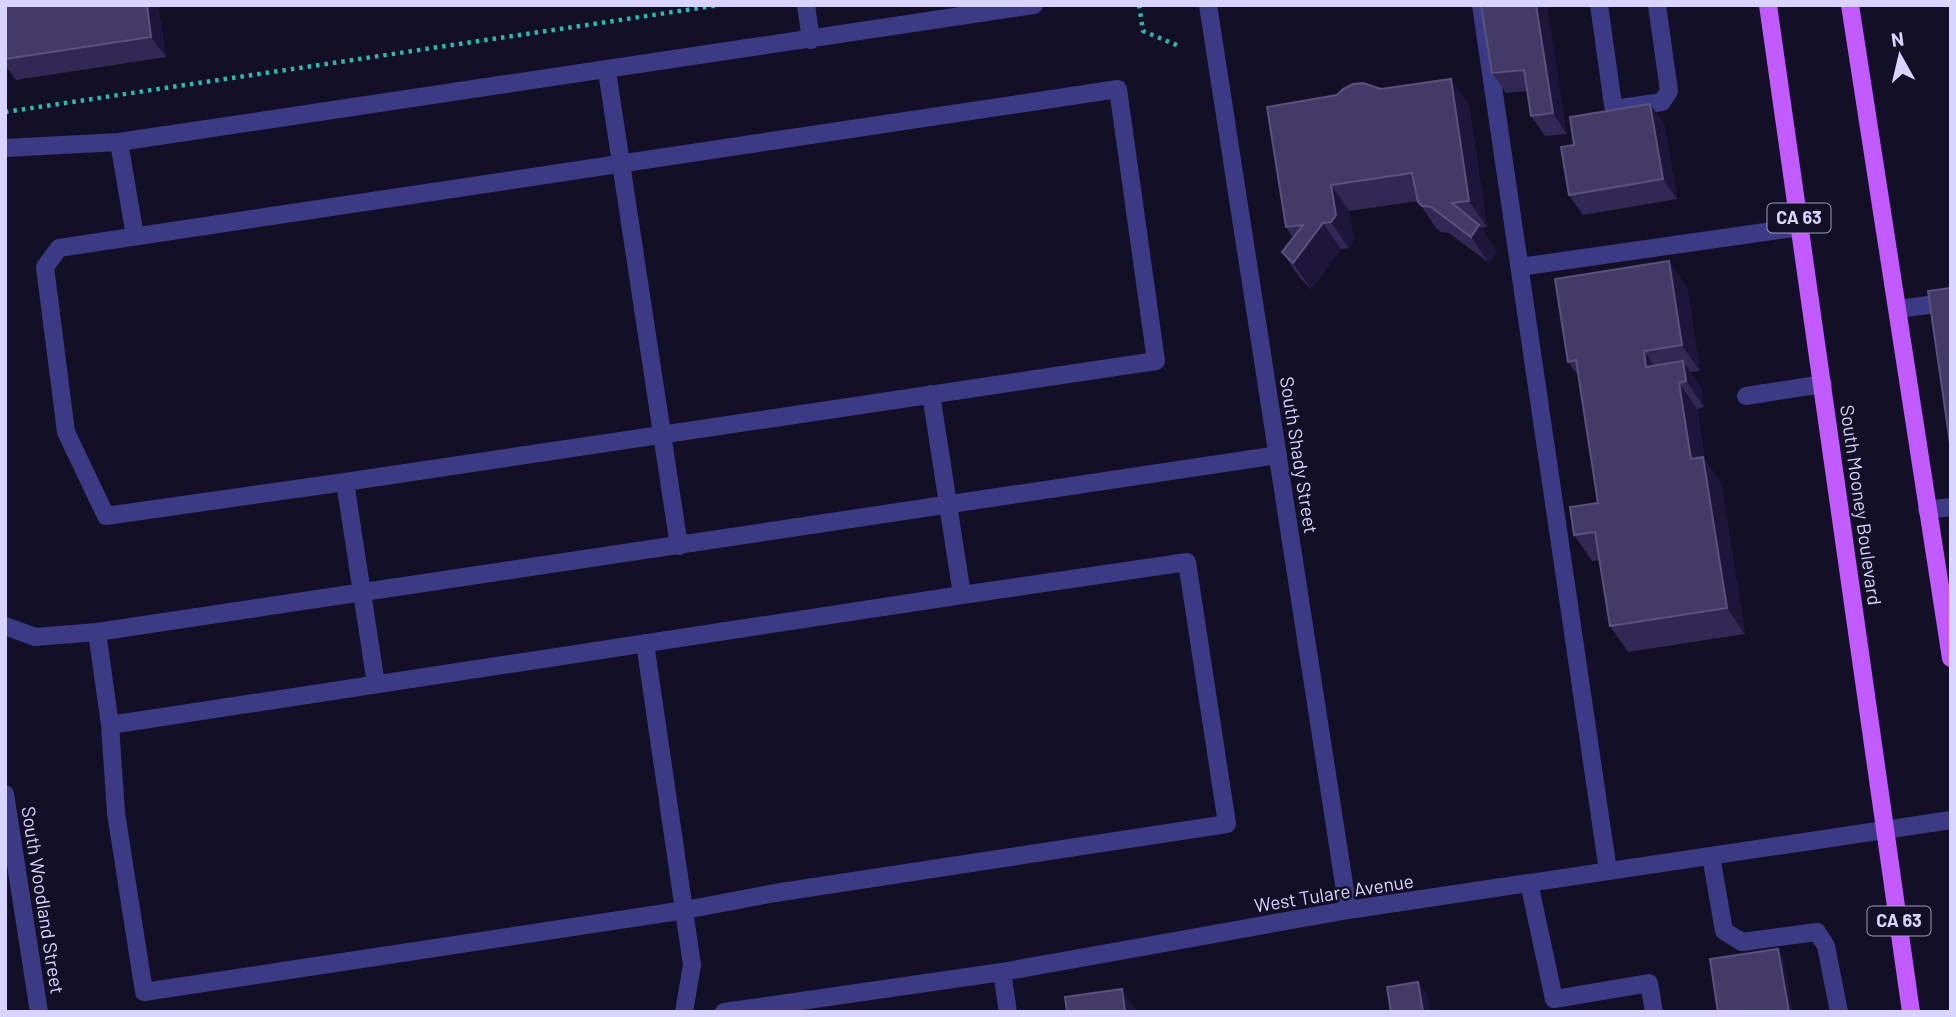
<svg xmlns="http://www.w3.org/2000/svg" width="1956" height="1017" font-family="Barlow,sans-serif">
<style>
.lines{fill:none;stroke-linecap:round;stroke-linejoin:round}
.path{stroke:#2fb8b0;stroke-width:4.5;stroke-dasharray:3.5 5;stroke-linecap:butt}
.service{stroke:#3d3a85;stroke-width:18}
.minor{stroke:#3d3a85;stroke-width:18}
.tertiary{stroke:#3d3a85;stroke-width:18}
.primary{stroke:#c25bff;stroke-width:18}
.wall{fill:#312854}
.shaded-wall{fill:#1d163a}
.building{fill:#433a66;stroke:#5a527e;stroke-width:2}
.labels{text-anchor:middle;stroke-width:5;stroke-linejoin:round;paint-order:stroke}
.shield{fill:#130f26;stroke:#9e99be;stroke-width:2}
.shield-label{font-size:18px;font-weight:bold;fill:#d9d4ff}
.street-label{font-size:19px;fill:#d9d4ff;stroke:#130f26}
</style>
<rect width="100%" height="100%" fill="#130f26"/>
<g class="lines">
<path class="path" d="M1139,5l4,26 36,15
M5,112l715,-107"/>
<path class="service" d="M806,5l5,35
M1481,5l127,866
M1599,5l14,100 8,3 41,-6 7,-11 -12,-86
M607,71l72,475
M119,142l16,94
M5,148l114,-6 915,-137
M1520,267l280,-40
M1898,309l53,-7
M1746,396l77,-12
M345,482l811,-121 -38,-272 -1059,159 -14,19 21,165 40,84 239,-34 31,202
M1927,510l24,-3
M5,626l30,11 62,-5 1181,-177
M97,632l13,93 6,88 28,179 541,-82 90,-17 452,-69 -40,-262 -225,33
M645,643l47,322 -8,47
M110,725l852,-130 -31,-201
M1711,856l13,75 18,11 75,-10 9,14 13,66
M1529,883l25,116 95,-16 5,29"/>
<path class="minor" d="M1208,5l140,905
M1002,972l6,40"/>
<path class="tertiary" d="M5,794l34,218
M724,1012l278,-40 346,-62 603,-90"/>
<path class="primary" d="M1768,5l143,1007
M1850,5l101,653"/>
</g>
<path class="wall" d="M5,5h153l8,52 -150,23 -11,-15z
M1481,5l86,129 -22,2 -14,-20 -4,-25 -21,2 -14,-20z
M1381,89l88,16 18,122 -6,1 16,23 -8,12 -40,-30 -8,-1 -5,-4 -18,-27 -69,10 5,30 -5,7 -8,1 -30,40 -11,-11 -18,-26 11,-14 -7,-11z
M1650,104l14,20 13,75 -94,16 -14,-20 5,-50z
M1687,287l13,84 -10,1 11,15 3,20 -7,2 8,51 16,23 24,151 -117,18 -18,-26 -10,-66 -8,1 -18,-26 24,-32 -20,-128 -10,-13z"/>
<path class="shaded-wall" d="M147,5h11l8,52 -15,-20z
M1536,5h11l20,129 -14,-21z
M1451,79l18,26 18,122 -18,-26z
M1650,104l14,20 13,75 -14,-20z
M1331,185l18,26 5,30 -5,7 -18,-26z
M1323,223l18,26 -30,40 -18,-26z
M1479,225l18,26 -8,12 -18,-26z
M1669,261l18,26 13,84 -18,-26z
M1644,351l18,26 -16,-10z
M1683,361l18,26 3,20 -18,-26z
M1679,383l18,26 8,51 16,23 24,151 -18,-26 -36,-149z
M1778,949l5,7 10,56h-4z
M1418,982l10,14 2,16h-7z
M1122,989l14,20 1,3h-12z"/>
<path class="building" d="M5,5h142l4,32 -146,22z
M1481,5h55l17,108 -22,3 -7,-46 -32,3z
M1451,79l18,122 -17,2 27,22 -8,12 -40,-30 -9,-1 -4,-4 -6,-29 -81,12 5,30 -5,7 -8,1 -30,40 -11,-11 21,-27 -17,2 -19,-120 70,-12 6,-6 10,-5 10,-1 18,6z
M1650,104l13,75 -94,16 -8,-48 13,-2 -4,-28z
M1669,261l13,84 -38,6 2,16 37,-6 3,20 -7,2 12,76 12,-2 24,151 -117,18 -15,-94 -21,3 -4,-28 28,-4 -22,-143 -8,2 -13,-83z
M1951,288v162l-23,-159z
M1778,949l11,63h-71l-8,-53z
M1418,982l5,30h-32l-4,-25z
M1122,989l3,23h-58l-2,-15z"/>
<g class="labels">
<g class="shield">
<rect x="1767.5" y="203.5" width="63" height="29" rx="5"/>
<rect x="1867.5" y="906.5" width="63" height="29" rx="5"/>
</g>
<g class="shield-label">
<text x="1799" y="224">CA 63</text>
<text x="1899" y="927">CA 63</text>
</g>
<g class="street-label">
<text transform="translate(1299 455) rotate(81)" y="7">South Shady Street</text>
<text transform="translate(1861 505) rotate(82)" y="7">South Mooney Boulevard</text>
<text transform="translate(1334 893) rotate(-9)" y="7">West Tulare Avenue</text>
<text transform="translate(43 900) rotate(81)" y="7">South Woodland Street</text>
</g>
</g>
<rect width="1956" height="1017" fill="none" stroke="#d9d4ff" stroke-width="14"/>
<g transform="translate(1900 56) rotate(352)" stroke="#130f26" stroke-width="5" paint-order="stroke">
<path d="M0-5L12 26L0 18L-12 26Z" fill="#d9d4ff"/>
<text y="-10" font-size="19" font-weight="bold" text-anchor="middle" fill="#d9d4ff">N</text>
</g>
</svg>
